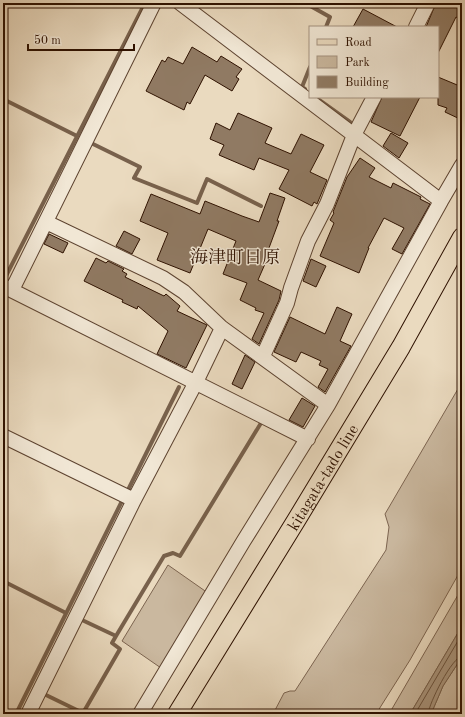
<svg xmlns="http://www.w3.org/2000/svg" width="465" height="717" font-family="'Old Standard TT','Noto Serif JP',serif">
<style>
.green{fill:#cab89f;stroke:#7c6450}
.water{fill:#aa967e;stroke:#78614c}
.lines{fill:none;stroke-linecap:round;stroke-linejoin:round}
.shore{stroke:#6c543f;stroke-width:1}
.stream{stroke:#78614c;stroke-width:4}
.building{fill:#907a63;stroke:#2e1100}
.minor-casing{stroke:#5d4330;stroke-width:16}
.major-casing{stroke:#2e1100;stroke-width:20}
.minor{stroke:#f1e7d5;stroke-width:14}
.major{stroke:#eadabf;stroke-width:18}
.labels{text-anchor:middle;stroke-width:3;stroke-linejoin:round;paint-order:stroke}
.street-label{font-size:16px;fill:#2e1100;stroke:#f1e7d5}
.quarter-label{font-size:18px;fill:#2e1100;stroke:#f1e7d5}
</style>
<rect width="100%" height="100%" fill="#eadabf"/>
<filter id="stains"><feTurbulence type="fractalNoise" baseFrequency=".005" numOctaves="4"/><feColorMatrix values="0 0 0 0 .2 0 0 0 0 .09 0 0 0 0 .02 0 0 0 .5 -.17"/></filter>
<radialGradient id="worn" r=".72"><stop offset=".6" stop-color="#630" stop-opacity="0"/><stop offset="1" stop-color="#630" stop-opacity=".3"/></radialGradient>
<path class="green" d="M462,382v186l-52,92 -34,54h-103l11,-21 6,-2h5l91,-141 3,-23 -4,-13z
M168,565l40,28 -47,75 -39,-27z
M462,588v38l-52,88h-21z
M462,657l-1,57h-30l12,-28z"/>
<path class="water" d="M462,626v31l-19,29 -12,28h-21z"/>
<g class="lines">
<path class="shore" d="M415,714l47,-80
M428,714c1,-11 24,-57 34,-58"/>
<path class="stream" d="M305,3l25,14 -4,10
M305,89l-3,-2 8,-20
M315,97l35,25
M3,99l74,37
M91,143l49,24 -6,11 63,25 10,-24 54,27
M6,276l139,-273
M124,490l3,2 52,-105
M3,581l63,32
M82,620l34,16 48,-80 9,-3 7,3 81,-133
M46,695l37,18 37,-64 -8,-6 4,-7
M16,714l105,-211"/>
</g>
<path class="building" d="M436,3h25l-2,3 3,1v13l-6,-3 -18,36v-26h-12z
M363,9l34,18h-44z
M192,47l25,15 4,-6 21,13 -6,8 3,2 -7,12 -27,-16 -15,29 -3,-2 -3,8 -38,-19 16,-31 3,2 3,-5 15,7z
M438,77l24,10v33l-17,-8 2,-4 -9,-3z
M382,97h38l-20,39 -29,-14z
M238,113l34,15 -7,15 26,11 10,-20 23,11 -14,27 17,8 -10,24 -3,-2 -2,4 -33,-17 10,-19 -30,-12 -5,12 -35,-15 5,-10 -14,-6 6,-16 14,7z
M391,133l17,10 -9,15 -16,-12z
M360,158l15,10 -6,9 22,11 2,-5 28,14 -1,2 10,5 -28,50 -10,-5 12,-21 -20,-10 -16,30h1l-10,25 -39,-17 14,-33 -4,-3 4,-7 -1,-1 14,-35z
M270,193l15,5 -8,23h2l-13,35 2,1 -10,23 23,11 -2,9 -20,44 -7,-5 12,-26 -9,-3 1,-2 -16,-8 7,-17 -24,-9 13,-33 -28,-12 -18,44 -33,-13 11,-27 -28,-12 11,-27 49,20 5,-13 37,15 17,6z
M124,231l16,8 -8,15 -16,-8z
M49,234l19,9 -5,10 -19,-9z
M96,258l10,5 2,-2 16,8 -2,2 5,3 -2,3 39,19 2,-2 14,12 -3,5 30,14 -21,43 -29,-14 11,-23 -30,-25 -1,3 -15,-7 1,-2 -39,-19z
M311,259l15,7 -10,21 -13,-6z
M337,307l15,7 -12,27 11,5 -26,46 -7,-5 10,-18 -9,-4 2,-4 -20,-9 -5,10 -22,-10 16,-35 35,17z
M245,355l10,7 -13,27 -10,-5z
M302,398l13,8 -12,21 -14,-7z"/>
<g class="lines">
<g class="minor-casing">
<path id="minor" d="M180,3l261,198
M416,27l12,-24
M46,222l117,56 21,14 38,36 106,77
M3,286l305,153
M12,290l142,-287
M263,356l24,-53 4,-15 17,-47 19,-37 27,-69 20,-38
M3,436l131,64
M28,714l106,-214 62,-118 26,-54
M140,714l103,-172 85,-137 113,-204 21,-36"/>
</g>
<g class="major-casing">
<g id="major">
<path id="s1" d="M177,714l120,-195 104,-172 61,-110"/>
</g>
</g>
<use href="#minor" class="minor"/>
<use href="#major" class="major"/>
</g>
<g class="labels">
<g class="street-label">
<text dy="6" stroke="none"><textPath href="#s1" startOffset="278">kitagata-tado line</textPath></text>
</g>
<g class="quarter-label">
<text x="235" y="263">海津町日原</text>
</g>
</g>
<rect width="465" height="717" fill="none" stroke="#eadabf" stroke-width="16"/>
<rect x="4" y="4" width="457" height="709" fill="none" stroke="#2e1100" stroke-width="2"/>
<rect x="8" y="8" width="449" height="701" fill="none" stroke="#2e1100"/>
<rect x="309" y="26" width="130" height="72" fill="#f1e7d5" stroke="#a39180"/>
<rect x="317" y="39" width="20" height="6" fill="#eadabf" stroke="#a39180"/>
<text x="345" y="46" font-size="12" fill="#2e1100">Road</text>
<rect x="317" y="56" width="20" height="12" fill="#cab89f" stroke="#a39180"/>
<text x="345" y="66" font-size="12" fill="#2e1100">Park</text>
<rect x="317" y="76" width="20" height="12" fill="#907a63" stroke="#a39180"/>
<text x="345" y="86" font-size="12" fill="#2e1100">Building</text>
<path d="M28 44v6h106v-6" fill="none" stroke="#2e1100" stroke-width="2"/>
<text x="34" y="44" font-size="12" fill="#2e1100" stroke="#f1e7d5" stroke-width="3" paint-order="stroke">50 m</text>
<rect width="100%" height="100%" filter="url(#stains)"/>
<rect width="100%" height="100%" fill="url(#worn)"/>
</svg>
